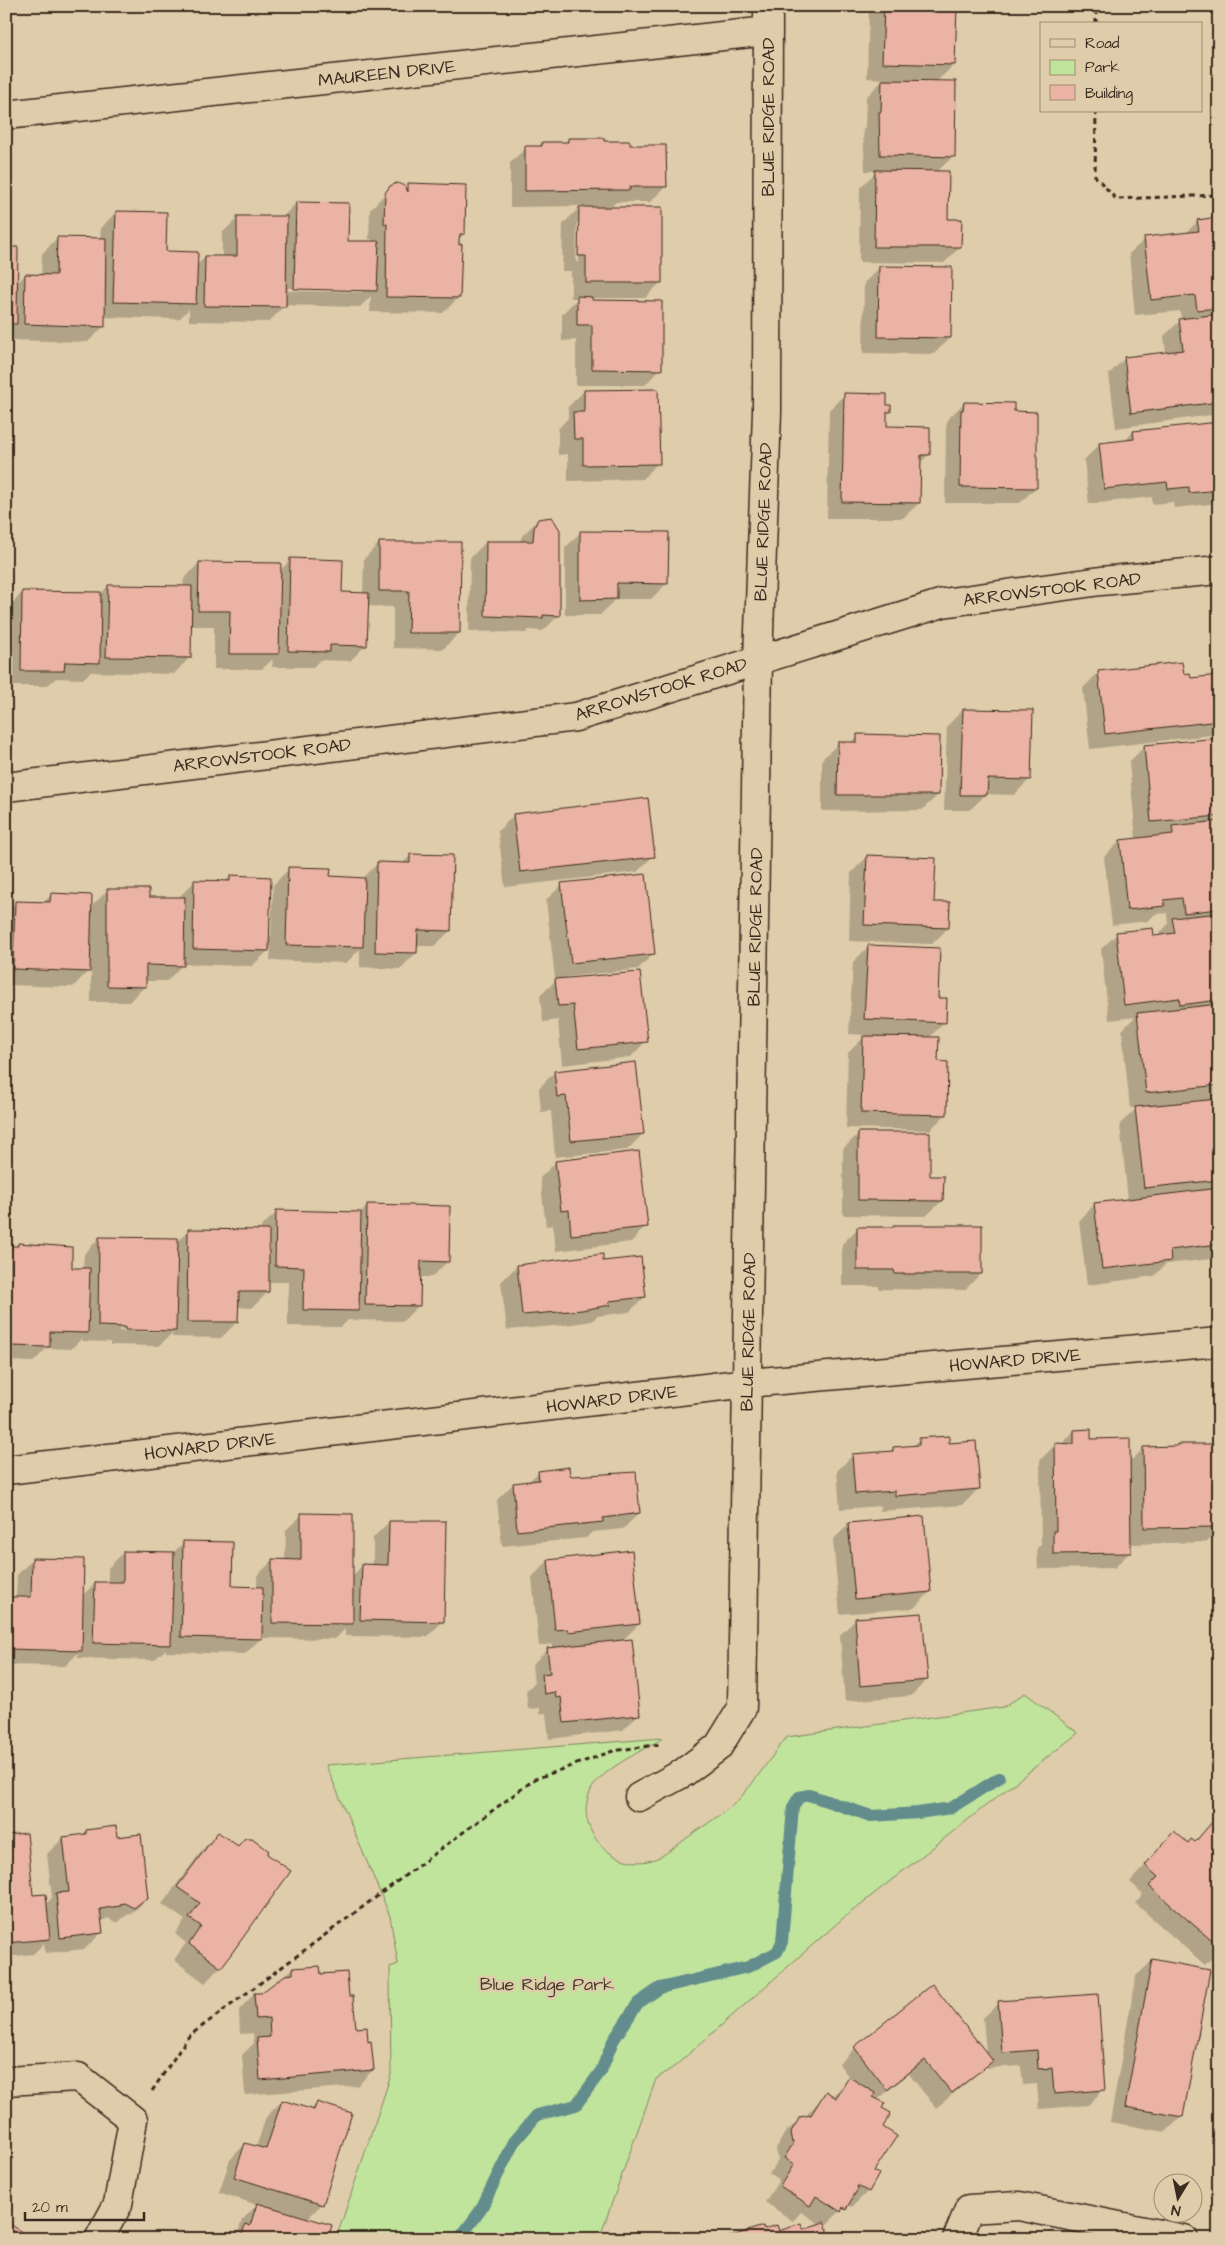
<svg xmlns="http://www.w3.org/2000/svg" width="1225" height="2245" font-family="'Architects Daughter',sans-serif">
<style>
.green{fill:#c1e49d;stroke:#7e875e}
.shadow{fill:#0003;fill-rule:evenodd}
.lines{fill:none;stroke-linecap:round;stroke-linejoin:round}
.stream{stroke:#638d8c;stroke-width:12}
.building{fill:#ebb3a3;stroke:#3b2a1e}
.minor-casing{stroke:#3b2a1e;stroke-width:31}
.path{stroke:#3b2a1e;stroke-width:3;stroke-dasharray:5 4;stroke-linecap:butt}
.minor{stroke:#deccaa;stroke-width:28}
.labels{text-anchor:middle;stroke-width:5;stroke-linejoin:round;paint-order:stroke}
.street-label{font-size:18px;fill:#3b2a1e;stroke:#deccaa}
.park-label{font-size:18px;fill:#483d2b;stroke:#deccaa}
</style>
<rect width="100%" height="100%" fill="#deccaa"/>
<filter id="ink" filterUnits="userSpaceOnUse"><feTurbulence type="fractalNoise" baseFrequency=".02" numOctaves="2"/><feDisplacementMap in="SourceGraphic" scale="10" xChannelSelector="R" yChannelSelector="G"/><feConvolveMatrix kernelMatrix="1 2 1 2 8 2 1 2 1" color-interpolation-filters="sRGB"/></filter>
<g filter="url(#ink)">
<path class="green" d="M1025,1693l53,40 -236,186 -167,147 -19,13 -57,160h-263l55,-164 -1,-108 8,-3 -8,-48 -64,-151 337,-27c-21,13 -59,30 -71,50 -22,40 22,86 63,71 11,-4 22,-14 32,-21 15,-11 31,-21 46,-33 16,-14 39,-50 54,-68l217,-30z"/>
<path class="shadow" d="M871,6h84l-1,59 -18,17 17,74 -16,16 10,48 13,27 -16,16 -85,-1 1,-74 17,-17h-12l-2,-42 2,-2 1,-30 18,-18 -17,-1 2,-69z
M568,140l61,7 37,39 -16,16h-34l-6,6 51,74 -16,16h-54v3l69,68 -15,16h-69v-45l-14,1v-27l16,-16h-7v-27h-9l1,-47 18,-18 -71,1v-44l16,-15 12,-1 4,-4h23zM577,222h3l-1,40h-3z
M393,185l11,4 5,-4 55,49 -6,6 1,57 -16,16 -73,-1 1,-16 -11,11 -75,-2 -16,17 -80,-1v-12l-10,10 -75,-2v9l-16,16 -79,-2v-9l-3,2v-85l10,36 9,-9 16,1 1,-22 15,-16 43,1 1,-11 15,-16 49,41 31,13 9,-9h17v-24l16,-15h44l14,-15 51,39h25v-3h-3l1,-29zM288,288l74,2v2l-74,-1z
M1219,219v195l-103,14 -7,-54 16,-16 41,-5 -2,-17 17,-16 -1,-9 -45,4 -6,-61 16,-15 40,-5 13,-13z
M880,267l70,71 -16,16 -71,-1 1,-70z
M584,391l74,72 -15,16 -75,2v-27l-10,1v-26l10,-11v-11z
M845,394l41,12 3,6 -4,3v12l43,28 -8,8 -1,40 -16,15h-76l2,-108z
M964,403l49,9 22,76 -15,15h-75l1,-75 2,-9z
M1219,423v80l-45,5 -1,-6 -21,2v-7l-63,7 -5,-44 16,-16 24,-2 9,-10z
M538,520l21,95 -16,16 -15,-1 -2,3 -57,-2 1,-73 16,-16h34l2,-6z
M581,532l86,51 -16,16h-35l-16,16h-35v-67z
M379,543l80,90 -16,16 -50,-1v-41l-26,-1 -1,39 -16,16 -30,-1 -7,7h-41l1,-8 -11,10h-48v-43h-24l-1,32 -15,16 -84,-2 -7,7 -27,-1 -9,8h-41v-82l4,1 13,-13 78,2 7,-8 75,1 1,-8 15,-16 81,8 10,-11 51,34h22l1,-35z
M1099,672l84,3 7,5 29,-4v58l-129,15 -7,-61z
M963,710l67,69 -16,16 -28,-1 -16,16h-26l3,-84z
M858,736l80,59 -16,15 -100,1v-52l16,-15h12z
M1219,739v81l-3,3 3,-1v270l-9,9 7,-1 2,17v68l-5,5 5,-1v62l-8,8 -45,5 -12,12 -67,9 -8,-64 15,-16 34,-5 -8,-76 17,-16h-7l-8,-78 13,-13 -26,3 -8,-71 16,-15 40,3 11,-13 -1,-11 -12,1 -7,7 -36,4 -8,-68 16,-16 16,-2 -7,-77 16,-16z
M514,815l139,41 -16,16 -132,15 -7,-56z
M411,855l39,76 -16,15h-18v7l-16,16 -40,-2v-18l-14,14 -76,-3 1,-12 -19,18 -69,-2 -16,17h-22v5l-16,16h-38v-34l-18,19 -67,-2v-73l10,-10 27,1 8,-8 40,12 17,-17 40,8h30l16,-16h30l6,-5 39,59h2l2,-51 16,-16 40,8 33,2 15,-15h25z
M867,857l66,47 15,24 -16,16 -83,-3 2,-68z
M562,885l92,68 -16,16 -72,8 80,64 -15,16 -69,8 -4,-45 -15,2 -3,-26 18,-18h-3l-9,-78z
M869,946l75,76 -15,16 8,25 9,51 -16,16 -84,-2 2,-75 18,-18 -17,-1 4,-72z
M555,1072l88,62 -16,16 -72,7 -4,-46 -10,1 -2,-24z
M859,1133l70,44 13,24 -16,15 -83,-1v-66z
M556,1162l90,64 -15,16 -75,9 -3,-26 -7,1 -6,-48z
M367,1205l81,56 -16,16h-12l-1,28 -16,16 -55,-1 -7,7 -53,-1v-44h-20v10l-16,16 -15,-1v15l-16,16 -49,-1v-4l-13,13 -49,-1v-3l-28,-1 1,-4 -12,12 -24,-1 -14,14 -27,-1v-108l12,-9 53,25h12l1,-15 15,-16 78,4 12,-12 72,1v-4l16,-15 83,1zM119,1329h42v3l-42,-1z
M858,1228l122,46 -15,16 -86,-1v-3h-37v-42z
M602,1263l43,34 -16,15 -32,4 -5,5 -27,4 -58,5 -6,-48 16,-16z
M1074,1431l55,32 15,-15 75,-3v86l-12,11 -77,2v8l-16,16 -76,1 -1,-21 4,-3 -1,-85 16,-16h6z
M919,1440l29,4 30,45 -15,16 -83,6v-5l-40,3 -3,-38 16,-16 36,-2 4,-5 19,-1z
M539,1472l30,4 70,37 -16,16 -31,3 -6,6 -84,8 -5,-46 16,-16 15,-2z
M302,1515l50,61 10,-10h11v-28l16,-16 54,99 -16,16 -82,-1v-7l-10,10 -74,-1 -16,16 -79,-2v-3l-12,11 -76,-2v-5l-13,13 -59,-1v-67h10l1,-23 16,-16 49,37 13,-13h13v-15l16,-16 49,1 10,-10 48,45h26v-12l16,-16 12,1 1,-31z
M849,1524l81,68 -16,16 -74,6 -7,-74z
M548,1561l91,63 -18,18 18,72 -16,16 -74,9 -3,-26 -6,1v-6l-12,1 -2,-18 8,-8 -2,-18 16,-16h5l-1,-5 -13,2 -7,-69z
M855,1620l72,60 -16,16 -66,5 -5,-66z
M1219,1816v135l-14,14 -70,-62 8,-9 -13,-12 44,-49 14,11 5,-1z
M86,1831l30,8 31,60 -16,15 -4,1 -10,8 -9,-5 -8,4 1,11 -16,16 -40,4 -1,-10 -11,11 -27,3v-120l26,60 13,8 7,-7 -5,-44 16,-16 19,-2z
M218,1833l2,134 -15,16 -31,-23 12,-17 -11,-9 10,-14 -23,-16 41,-55z
M1152,1961l30,155 -16,16 -56,-10 26,-146z
M293,1969l55,29 7,31 12,14 6,27 -16,16 -112,9 -3,-40 12,-12 -1,-10 -13,1 -1,-24 15,-16h7z
M932,1986l54,67 -3,-35 16,-15 105,86 -16,16 -49,4 -2,-25 -14,1 -2,-19 -34,2v-2l-51,42 -27,-34 -32,26 3,8 1,19 -13,64 -16,16 -5,-3 -22,22 5,13h-103l35,-12 1,4 15,2 24,-3 18,-6 -19,-12 -8,9 -28,-19 14,-22 -10,-6 9,-14 -2,-11 8,-15 17,-16 4,-1 21,-24 6,4 18,-19 -11,-14 16,-16z
M282,2101l28,9 7,-7 5,101 -15,15 19,20h-94l6,-6 4,-13 15,-15 -38,-13 11,-32 15,-16 11,4 10,-31z"/>
<g class="lines">
<path class="stream" d="M459,2239l21,-28 34,-69 23,-27 39,-10 25,-34 12,-30 25,-38 22,-15 88,-21 29,-15 5,-10 11,-135 6,-10 10,-2 62,21 47,-3 33,-5 48,-30"/>
</g>
<path class="building" d="M884,6h73l-2,59 -73,-2z
M882,80l74,1 -1,76 -75,-2 -1,-43h2z
M568,138h36v3h26v4h36l1,42h-37v3l-105,1v-45h17v-4h26z
M875,170l74,1 -1,48h14l-1,28h-87z
M397,183l8,3 3,6v-9l58,2 -1,49h-5l-1,6v5l3,-1 -2,54 -74,-1 1,-73h-3l1,-31 5,-7z
M296,202l53,1 -1,38h31l-2,50 -83,-2z
M579,207h83v76h-76v-27h-8z
M116,211l51,1 -1,39 32,1 -2,52 -83,-2z
M237,216h50l-1,91 -82,-1 1,-50h32z
M1219,217v91l-22,2 -2,-15 -44,5 -7,-63 55,-6 -2,-11z
M57,237l49,1 -1,89 -81,-3 1,-50 31,1z
M6,247h12l-1,77h-11z
M879,266l73,1 -1,71 -73,-1z
M577,296l15,1v3l70,1v69l-70,-1v-44h-15z
M1219,314v88l-88,11 -7,-56 59,-7 -4,-31z
M658,389l2,75 -77,1v-26h-9l-1,-27h11v-22z
M844,393l43,1v11h4v7h-4v14l43,1v28h-9l-1,48 -78,-1z
M964,402l50,1v8l23,1v76l-77,-1 1,-77h2z
M1219,422v68l-30,3v-6l-21,2 -1,-7 -63,7 -5,-46 35,-4 -1,-8z
M552,517l8,13v86l-17,-1v3l-58,-2 1,-75h47l1,-13 4,-9z
M580,531l89,1 -1,52 -51,-1v16l-37,1z
M379,542h82l-1,91h-52l1,-42h-30z
M290,558l53,2 -1,32 27,1 -2,53 -37,-1v7l-42,-1z
M199,562l82,1 -2,91h-50l1,-43h-32z
M108,585l84,1 -1,72 -85,-1z
M22,591l79,1 -1,71 -35,-1 -1,9h-43z
M6,603h6l-2,71 -4,-1z
M1182,662l2,12 6,-1 1,5 28,-3v46l-114,13 -7,-63z
M963,709l70,1 -2,70 -43,-1 -1,16h-27z
M857,734l83,2 -1,59h-102l1,-53h19z
M1219,738v78l-68,6 -7,-77z
M648,798l7,59 -135,15 -7,-58z
M1219,821v88l-35,4 -2,-15 -18,2 1,6 -38,4 -7,-70 53,-6 -1,-8z
M410,854l43,1 -2,76 -33,-1 -1,23 -42,-1 2,-90 33,1z
M867,855l69,3 -2,44h16l-1,26 -85,-3z
M288,867l43,1 -1,8 35,2 -2,69 -77,-2z
M646,874l9,80 -84,9 -10,-80z
M230,875l41,2 -2,74 -76,-2 1,-69 36,1z
M107,889h42v8h36l-1,69 -38,-1v22l-39,-1z
M51,893l41,2 -2,77 -77,-3 2,-68 35,1z
M1219,913v87l-39,5 -1,-7 -55,7 -8,-73 37,-4 1,8 21,-3 -3,-15z
M868,945l72,3 -2,50h9l-1,25 -82,-4z
M640,972l8,70 -70,7 -5,-44 -15,1 -3,-27z
M1219,1004v81l-73,8 -9,-80z
M863,1036l76,1 -1,24 10,1 -1,53 -86,-2z
M636,1062l8,72 -73,7 -5,-45 -9,1 -3,-26z
M1218,1099l1,81 -75,8 -9,-81z
M858,1132h72v44h14l-1,25 -85,-1z
M639,1151l9,76 -77,8 -2,-25 -8,1 -6,-50z
M1219,1188v56l-49,6 1,11 -69,8 -8,-66z
M367,1204l83,2 -1,56 -28,-1 -1,45 -55,-1z
M276,1210l85,2 -2,99 -56,-1 1,-43 -29,-1z
M894,1225h88v49h-87l-1,-4h-37v-43h37z
M188,1229l81,1v62h-30l-1,30h-51z
M99,1237l79,1 -2,93 -51,-1v-3l-27,-1z
M18,1243l54,4v21h18l-2,65 -38,-1v15l-41,-1 2,-100h7z
M603,1254v7l38,-4 5,40 -37,4 1,4 -28,5 -60,5 -5,-50z
M1091,1429v10l39,-1 1,115 -78,1v-23h3l-1,-88 19,1v-14z
M949,1436v7l27,-2 4,48 -85,7v-5l-40,3 -3,-40 41,-3v-4l26,-2v-7z
M1177,1444h42v83l-75,1 -1,-81 34,-1z
M569,1467l1,8 3,1 63,-4 4,41 -37,5v4l-86,9 -4,-48 26,-3 -1,-9z
M301,1513l52,1v110l-81,-1v-64l29,1z
M924,1516l7,76 -76,7 -7,-76z
M389,1521h57l-2,101 -84,-2 2,-56 26,1z
M183,1541l50,1 -1,44 31,1 -1,52 -81,-2z
M632,1550l8,74 -72,8v-3l-13,1 -7,-70z
M123,1551l51,1 -3,93 -78,-2 2,-61h28z
M32,1558l52,1 -2,92 -76,-2v-52h25z
M922,1613l6,67 -68,6 -5,-68z
M632,1639l8,76 -76,8 -3,-26 -5,1 -1,-6 -11,2 -2,-20 8,-1 -3,-25z
M1219,1814v133l-70,-61 9,-9 -13,-12 29,-34 14,12 3,-4 4,3z
M116,1826l1,11 24,-3 7,65 -4,1 -10,8 -10,-5 -4,1v2l-20,3 3,24 -43,5 -4,-45 13,-1 -6,-55 23,-3v-4z
M218,1832l20,14 7,-8h7l17,13 -2,3 24,17 -70,97 -32,-24 12,-18 -12,-8 11,-15 -23,-16z
M27,1833l6,62 13,-1 4,45 -44,4v-108z
M1152,1959l58,11 -27,147 -58,-10z
M320,1966l1,8 26,-2 2,24h4l3,32 11,-1 1,15 3,-1 3,29 -114,10 -3,-42 13,-1 -1,-19 -13,1 -2,-26h7l24,-18 8,-1v-6z
M932,1984l61,77 -41,32 -27,-33 -38,30 -33,-43z
M1098,1994l7,96 -51,4 -2,-26 -14,1 -1,-19 -35,3 -4,-52z
M849,2077l26,16 -2,4 12,6 -3,5 9,5 -8,14 14,9 -23,35 5,3 -10,18 -12,-6 1,3 -12,20 -3,-2 -2,5 -25,-16 -6,10 -30,-20 14,-22 -10,-6 9,-14 -2,-12 9,-15 11,-2 15,-24 10,7z
M282,2100l32,10 3,-8 35,11 -29,92 -89,-28 11,-34 21,6z
M257,2203l75,22 -4,14h-87l4,-15 5,2z
M6,2221l17,12 -4,6h-13z
M824,2222l8,17 -106,-1 37,-12 1,3 13,-4 2,6 22,-8 2,6z"/>
<g class="lines">
<g class="minor-casing">
<path id="minor" d="M6,115l762,-84
M6,787l570,-70 367,-114 158,-22 118,-11
M6,1470l742,-87 471,-41
M639,1797l44,-24 35,-26 24,-39 16,-1049 9,-247 1,-406
M6,2081l72,-4 55,43 -15,84 -19,35
M957,2239l12,-30 50,-3 165,33"/>
</g>
<path class="path" d="M1096,24v-18
M1096,111l-1,65 21,23 103,-4
M152,2091l37,-55 346,-257 78,-28 48,-7"/>
<use href="#minor" class="minor"/>
</g>
</g>
<g class="labels">
<g class="street-label">
<text transform="translate(387 73) rotate(-6)" y="6">MAUREEN DRIVE</text>
<text transform="translate(768 117) rotate(-90)" y="6">BLUE RIDGE ROAD</text>
<text transform="translate(763 522) rotate(-88)" y="6">BLUE RIDGE ROAD</text>
<text transform="translate(1052 589) rotate(-7)" y="6">ARROWSTOOK ROAD</text>
<text transform="translate(661 689) rotate(-17)" y="6">ARROWSTOOK ROAD</text>
<text transform="translate(262 755) rotate(-7)" y="6">ARROWSTOOK ROAD</text>
<text transform="translate(755 927) rotate(-89)" y="6">BLUE RIDGE ROAD</text>
<text transform="translate(748 1332) rotate(-89)" y="6">BLUE RIDGE ROAD</text>
<text transform="translate(1015 1360) rotate(-5)" y="6">HOWARD DRIVE</text>
<text transform="translate(612 1399) rotate(-7)" y="6">HOWARD DRIVE</text>
<text transform="translate(210 1446) rotate(-7)" y="6">HOWARD DRIVE</text>
</g>
<g class="park-label">
<text x="547" y="1990">Blue Ridge Park</text>
</g>
</g>
<rect width="1225" height="2245" fill="none" stroke="#deccaa" stroke-width="25"/>
<rect x="12" y="12" width="1200" height="2220" fill="none" stroke="#3b2a1e" stroke-width="2" filter="url(#ink)"/>
<rect x="1040" y="22" width="162" height="90" fill="#deccaa" stroke="#9d8b72"/>
<rect x="1050" y="39" width="25" height="8" fill="#deccaa" stroke="#9d8b72"/>
<text x="1085" y="48" font-size="15" fill="#3b2a1e">Road</text>
<rect x="1050" y="60" width="25" height="15" fill="#c1e49d" stroke="#9d8b72"/>
<text x="1085" y="72" font-size="15" fill="#3b2a1e">Park</text>
<rect x="1050" y="85" width="25" height="15" fill="#ebb3a3" stroke="#9d8b72"/>
<text x="1085" y="98" font-size="15" fill="#3b2a1e">Building</text>
<g transform="translate(1178 2198) rotate(190)"><circle r="24" fill="#deccaa" stroke="#9d8b72"/>
<path d="M0-4L9 19L0 12L-9 19Z" fill="#3b2a1e"/>
<text y="-8" font-size="14" font-weight="bold" text-anchor="middle" fill="#3b2a1e">N</text>
</g>
<path d="M25 2212v8h119v-8" fill="none" stroke="#3b2a1e" stroke-width="2.5"/>
<text x="32" y="2212" font-size="15" fill="#3b2a1e" stroke="#deccaa" stroke-width="4" paint-order="stroke">20 m</text>
</svg>
